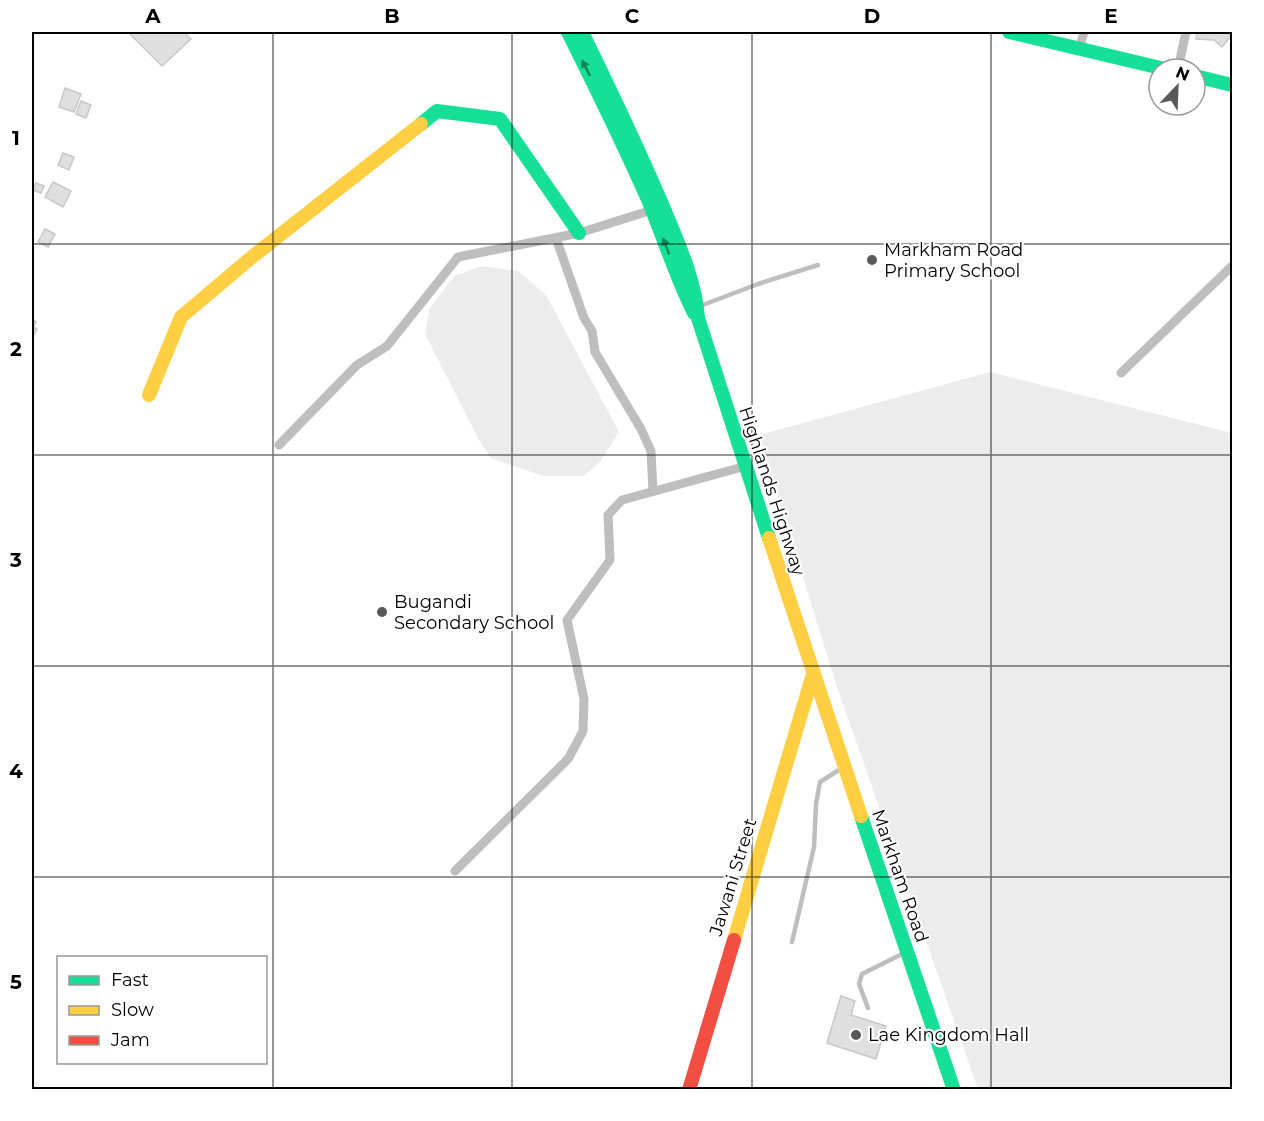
<svg xmlns="http://www.w3.org/2000/svg" width="1264" height="1121" font-family="Montserrat,sans-serif">
<style>
.green{fill:#ececec}
.building{fill:#dfdfdf;stroke:#c7c7c7;stroke-width:1.5}
.lines{fill:none;stroke-linecap:round;stroke-linejoin:round}
.lane{stroke:#bebebe;stroke-width:4.5}
.street{stroke:#bebebe;stroke-width:9}
.fast{stroke:#16e098;stroke-width:14}
.slow{stroke:#ffcf43;stroke-width:14}
.jam{stroke:#f24e42;stroke-width:14}
.oneway{fill:#0d865b}
.grid{fill:none;stroke:#000;stroke-width:1.5;stroke-opacity:0.55}
.poi-dot{fill:#595959;stroke:#fff;stroke-width:2}
.labels{text-anchor:middle;stroke-width:4.5;stroke-linejoin:round;paint-order:stroke}
.poi-label{font-size:18px;fill:#000;stroke:#fff;text-anchor:start}
.street-label{font-size:18px;fill:#000;stroke:#fff}
.neatline{fill:none;stroke:#000;stroke-width:2}
.grid-label{font-size:20px;text-anchor:middle;font-weight:bold;fill:#000}
</style>
<rect width="100%" height="100%" fill="#fff"/>
<path class="green" d="M482,266l36,5 28,24 73,137 -19,30 -16,14h-41l-52,-18 -12,-18 -54,-106 5,-26 24,-32z
M990,372l242,61v656h-254l-141,-402 -78,-252z"/>
<path class="building" d="M128,32h55l8,7 -29,27z
M1197,32h35v3l-10,12 -8,-7 -18,-1z
M65,88l16,6 -7,18 -15,-5z
M81,101l10,4 -5,13 -10,-4z
M63,153l11,4 -5,13 -11,-5z
M53,182l18,9 -8,16 -18,-10z
M36,183l8,3 -3,7 -8,-3z
M45,229l10,5 -7,13 -10,-5z
M32,319l4,3 -3,5 4,2 -4,8z
M841,996l14,5 -4,14 35,11 -10,33 -49,-16z"/>
<g class="lines">
<path class="lane" d="M700,306l58,-22 60,-19
M792,942l22,-95 2,-43 4,-22 22,-14
M868,1008l-9,-24 3,-10 42,-21"/>
<path class="street" d="M1079,49l5,-17
M1178,69l8,-37
M556,238l28,80 8,13 3,21 46,77 10,22 2,40
M1121,373l111,-107
M279,445l78,-80 30,-19 71,-89 121,-24 73,-23
M455,871l113,-112 15,-28 1,-32 -17,-79 43,-60 -2,-45 14,-15 124,-34"/>
<path class="fast" d="M568,32c28,56 56,113 81,170 15,37 27,75 45,111
M582,32c28,57 55,114 80,172 15,37 33,74 36,114l71,220
M1009,32l156,37
M1195,76l37,9
M421,124l16,-13 63,8 79,114
M861,816l93,274"/>
<path class="slow" d="M149,395l32,-78 71,-60 169,-133
M769,538l92,278
M734,940l79,-266"/>
<path class="jam" d="M689,1090l45,-150"/>
</g>
<defs><path id="oneway-solid" d="M-6-.8H1V-3.2L6.5 0L1 3.2V.8H-6Z" transform="scale(1.5)"/></defs>
<g class="oneway">
<use href="#oneway-solid" transform="translate(586 68) rotate(-117)"/>
<use href="#oneway-solid" transform="translate(666 246) rotate(-111)"/>
</g>
<path class="grid" d="M273,32v1058M512,32v1058M752,32v1058M991,32v1058M32,244h1200M32,455h1200M32,666h1200M32,877h1200"/>
<g class="poi-dot">
<circle cx="872" cy="260" r="6"/>
<circle cx="382" cy="612" r="6"/>
<circle cx="856" cy="1035" r="6"/>
</g>
<g class="labels">
<g class="poi-label">
<text x="884" y="256">Markham Road<tspan x="884" dy="21">Primary School</tspan></text>
<text x="394" y="608">Bugandi<tspan x="394" dy="21">Secondary School</tspan></text>
<text x="868" y="1041">Lae Kingdom Hall</text>
</g>
<g class="street-label">
<text transform="translate(772 491) rotate(72)" y="6">Highlands Highway</text>
<text transform="translate(900 876) rotate(71)" y="6">Markham Road</text>
<text transform="translate(733 877) rotate(-73)" y="6">Jawani Street</text>
</g>
</g>
<rect width="1264" height="1121" fill="none" stroke="#ffffff" stroke-width="66"/>
<rect x="57" y="956" width="210" height="108" fill="#ffffff" stroke="#999999" stroke-width="1.5"/>
<rect x="69" y="976" width="30" height="9" fill="#16e098" stroke="#999999" stroke-width="1.5"/>
<text x="111" y="986" font-size="18" fill="#000000">Fast</text>
<rect x="69" y="1006" width="30" height="9" fill="#ffcf43" stroke="#999999" stroke-width="1.5"/>
<text x="111" y="1016" font-size="18" fill="#000000">Slow</text>
<rect x="69" y="1036" width="30" height="9" fill="#f24e42" stroke="#999999" stroke-width="1.5"/>
<text x="111" y="1046" font-size="18" fill="#000000">Jam</text>
<g transform="translate(1177 87) rotate(23)"><circle r="28" fill="#ffffff" stroke="#999999" stroke-width="1.5"/>
<path d="M0-4.5L10 22L0 15L-10 22Z" fill="#595959"/>
<text y="-9" font-size="16" font-weight="bold" text-anchor="middle" fill="#000000">N</text>
</g>
<rect x="33" y="33" width="1198" height="1055" class="neatline"/>
<g class="grid-label">
<text x="153" y="23">A</text>
<text x="392" y="23">B</text>
<text x="632" y="23">C</text>
<text x="872" y="23">D</text>
<text x="1111" y="23">E</text>
<text x="16" y="145">1</text>
<text x="16" y="356">2</text>
<text x="16" y="567">3</text>
<text x="16" y="778">4</text>
<text x="16" y="989">5</text>
</g>
</svg>
